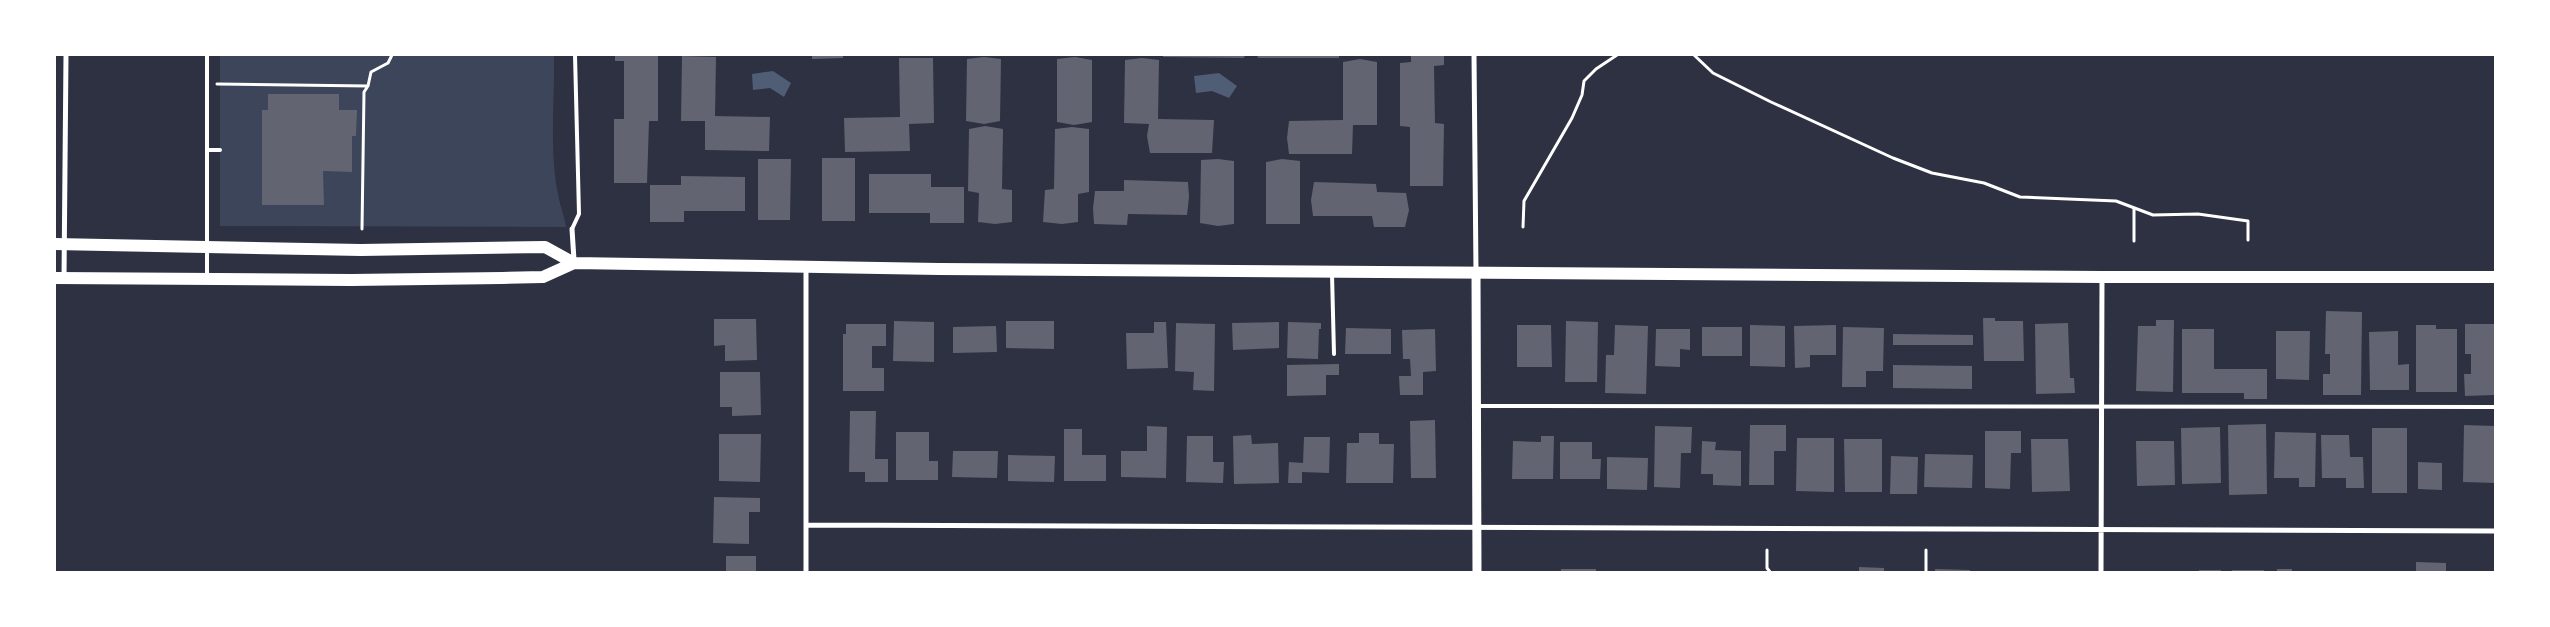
<svg xmlns="http://www.w3.org/2000/svg" width="2550" height="627" font-family="'Zilla Slab',serif">
<style>
.green{fill:#3c4559}
.water{fill:#4f5d75}
.building{fill:#626471}
.lines{fill:none;stroke-linecap:round;stroke-linejoin:round}
.path{stroke:#fff;stroke-width:3}
.service{stroke:#fff;stroke-width:4}
.minor{stroke:#fff;stroke-width:5}
.tertiary{stroke:#fff;stroke-width:9}
.primary{stroke:#fff;stroke-width:12}
</style>
<rect width="100%" height="100%" fill="#2d3142"/>
<path class="green" d="M220,55h334c1,45 -5,94 4,139 2,12 6,20 8,33l-346,-1z"/>
<path class="water" d="M773,71l18,12 -7,14 -14,-9 -17,2 -1,-16z
M1219,73l18,13 -8,12 -17,-7 -16,2 -2,-17z"/>
<path class="building" d="M615,55l43,1v65h-9l-2,62h-33v-64h10v-58h-9z
M812,55h31v3l-31,1z
M1163,55h82l-1,3 -81,-1z
M1257,55h82v3h-81z
M1411,55h33v10l-10,1 1,57 9,1 -1,62h-33v-59l-10,-1v-63l11,-1z
M682,56l34,1 -1,59 55,1 -1,34 -64,-1v-29h-24z
M984,57l17,2 -1,62 -16,3 -18,-3 1,-62z
M1075,57l17,3v62l-18,3 -17,-3v-63z
M899,58h34l1,65 -25,1 1,27 -65,1 -1,-34 56,-1z
M1142,58l17,2 -1,59 56,1 -2,33h-62l-3,-17 2,-12 -25,-1 1,-63z
M1360,59l17,3v63h-24l-1,29h-63l-2,-16 2,-17 54,-1v-58z
M268,94h71v16h18l-1,26h-4v36l-29,-1 1,34h-62v-95h6z
M985,126l18,3 -1,60 10,1v32l-17,2 -17,-2 1,-29 -11,-2 1,-62z
M1072,127l17,2v63l-11,2v28l-16,2 -19,-2 2,-32 9,-1 1,-60z
M822,158h33v63h-33z
M758,159h33l-1,61h-32z
M1218,159l16,2v63l-16,2 -18,-3 1,-63z
M1282,159l18,2v63h-34v-62z
M869,174h62v13h33v36h-34v-10h-61z
M681,176l64,1v34h-61v11h-34v-37h31z
M1124,180l64,2 1,15 -2,18 -59,-1 -1,11 -33,-1 -1,-16 2,-17h29z
M1314,182l62,2 1,8 29,1 3,17 -4,17h-31l-2,-11h-59l-2,-16z
M2326,311l36,1 -1,83h-38v-21h7v-20h-5z
M1983,318h12v3h28l1,40h-40z
M714,319h42l1,41 -32,1v-16l-11,1z
M2156,320h18l-1,72 -37,-1 2,-65h18z
M894,321l40,1v40l-41,-1z
M1006,321h48v28l-48,-1z
M1566,321l32,1 -1,60h-32z
M1154,322h12l2,46 -41,1 -1,-36h28z
M1279,322v26l-46,2 -1,-27z
M1288,322l33,1v6h-2l-1,30 -31,-1z
M1176,323l39,1 -1,67 -21,-1 1,-18 -19,-1z
M2068,323l2,55h4l1,15 -39,1 -1,-70z
M846,324h40v22h-14v22h12v23h-41v-57h3z
M2465,324h30v71l-30,1 -1,-22h7v-20h-6z
M1517,325h34l1,42h-35z
M1615,325l33,1 -2,68 -41,-1 1,-38h8z
M1750,325l35,1v41l-35,-1z
M1836,325v30h-26v12l-15,1 -1,-42z
M2416,325h20v4h21v63h-41z
M996,326l1,26 -44,1v-26z
M1702,327h40v29h-40z
M1843,327l41,1 -1,43h-17v16h-24z
M1346,328l45,1v25h-46z
M1435,329l1,42 -13,1v23h-23l-1,-19h12l-1,-17h-7l-1,-29z
M1656,329h34v21l-10,-1v18l-25,-1z
M2182,329h32v40h53v30h-23v-6h-62z
M2276,331h34l-1,49 -33,-1z
M2398,331v34l11,-1v26h-39l-1,-58z
M1893,334l80,1v10h-80z
M1339,364v11h-13v20l-39,1v-31z
M1893,365l79,1v23l-79,-1z
M720,372h40l1,43 -29,1v-9h-12z
M850,411h26l-1,48h13v23h-23v-10h-16z
M1435,420l1,58h-25l-1,-57z
M2266,424l1,70 -38,1 -1,-70z
M1750,425h36v26h-12v34h-25z
M2464,425l31,1v57l-32,-1z
M1147,426l20,1 -1,51 -45,-1v-26h26z
M1655,426l37,1 -1,26h-10l-1,35 -26,-1z
M2220,427l1,56 -39,1 -1,-56z
M2372,428h35v65h-35z
M1064,429h18v26h24v26h-42z
M1985,431h36v22h-10l-1,36 -25,-1z
M896,432h33v29h9v19h-42z
M2275,432l41,1 -1,54h-16v-9h-25z
M1359,433h20v11h15l-1,39h-47l1,-40h12z
M719,434h42l-1,48 -41,-1z
M1251,435l1,9 26,-1 1,40 -45,1 -1,-48z
M2321,435h28l1,22h13l1,31h-18v-10h-24z
M1187,436h26v26h11l-1,21 -37,-1z
M1541,436h13l-1,43h-41l1,-38 28,1z
M1304,437h26l-1,36 -27,-1v11h-14l1,-21 14,1z
M1797,438h37v54l-38,-1z
M1844,439h38v53h-37z
M2031,439h37l2,52 -38,1z
M1702,441l14,1 -1,8 26,1v35l-28,-1v-11h-12z
M2136,441h38l1,44 -38,1z
M1560,442h32v17h9l-1,20h-40z
M953,451h45l-1,27 -45,-1z
M1925,454l48,1 -1,33 -48,-1z
M1008,455l47,1 -1,26 -46,-1z
M1891,456l27,1 -1,37h-27z
M1607,457l41,1 -1,32 -40,-1z
M2418,462l24,1v27l-24,-1z
M714,497l46,1v14h-11v32l-36,-1z
M726,556h30v16h-30z
M2416,562l30,1v9h-30z
M1859,567l25,1v4h-25z
M1561,569h35v3h-35z
M1935,569l35,1v2h-35z
M2277,569h15v3h-15z
M2199,570h22v2h-22z
M2232,570h32v2h-32z"/>
<g class="lines">
<path class="path" d="M1694,55l19,18 58,29 122,56 39,15 52,10 36,14 96,4 37,14 45,-1 50,7v19
M217,84l151,2 3,-14 17,-9 4,-8
M2134,208v33
M1523,227l1,-26 48,-83 10,-23 2,-14 12,-12 21,-14
M362,229l2,-137 4,-6
M1767,550v18l3,4
M1926,572v-22"/>
<path class="service" d="M207,55v223
M207,150h13
M572,229l7,-15 -4,-159
M1332,274l2,80
M1477,406l1018,1"/>
<path class="minor" d="M1474,55l2,217
M572,229l2,31
M806,268v304
M64,278l2,-223
M806,525l1689,6
M2101,572l1,-294"/>
<path class="tertiary" d="M1476,273l1,299"/>
<path class="primary" d="M55,244l306,6 184,-3 29,16
M55,278l296,2 151,-2 41,-1 31,-14 365,6 1163,8h393"/>
</g>
<rect width="2550" height="627" fill="none" stroke="#ffffff" stroke-width="112"/>
</svg>
